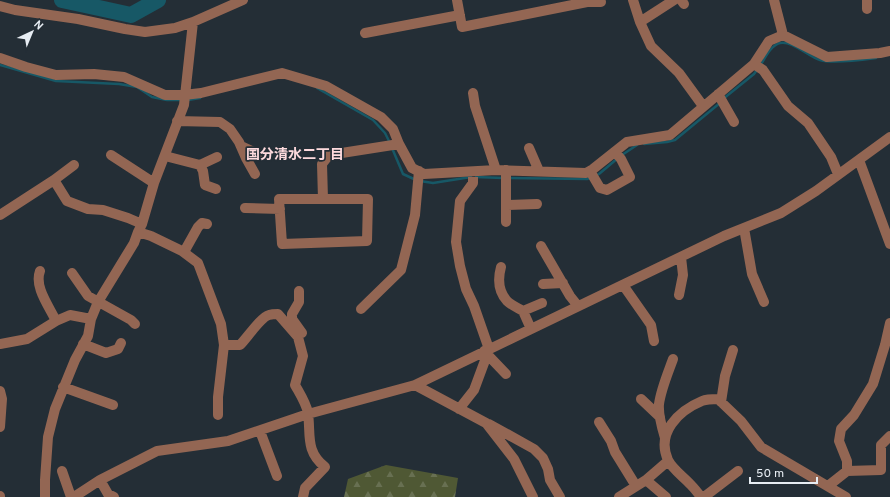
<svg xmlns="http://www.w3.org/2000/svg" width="890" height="497" font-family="Overpass,'Noto Sans JP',sans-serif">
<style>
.forest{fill:url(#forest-firs)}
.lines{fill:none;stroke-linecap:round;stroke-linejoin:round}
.stream{stroke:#175866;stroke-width:2.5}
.river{stroke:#175866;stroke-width:16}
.minor{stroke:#936653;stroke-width:10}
.labels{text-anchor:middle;stroke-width:3.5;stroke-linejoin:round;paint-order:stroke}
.neighbourhood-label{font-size:14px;font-weight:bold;fill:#fddadd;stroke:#242e36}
</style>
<defs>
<pattern id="forest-firs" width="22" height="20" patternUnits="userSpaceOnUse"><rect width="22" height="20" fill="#4f5834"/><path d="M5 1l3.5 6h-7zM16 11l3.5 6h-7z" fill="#687052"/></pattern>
</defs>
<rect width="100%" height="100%" fill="#242e36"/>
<path class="forest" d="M386,465l72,13 -3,19h-111l4,-18z"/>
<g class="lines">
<path class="stream" d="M0,65l56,16 63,3 18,3 15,10 15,3h16
M760,66c5,-8 11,-21 20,-23 12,-3 29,14 40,17 13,4 41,0 56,-2
M317,88l56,32 12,13 5,10
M723,99l31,-25 3,-4
M188,100l12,-2
M644,144l23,-2 8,-2 45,-37
M392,148l11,26 13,6
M622,155l15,-10
M595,176l4,-2 19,-16
M476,177l27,1
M508,178l79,1 3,-1
M420,181l13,2 38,-6"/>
<path class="river" d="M62,0l69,15 27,-15"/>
<path class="minor" d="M457,0l5,27 125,-25v-2
M633,0l7,22 11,24 28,27 24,33
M681,0l3,4
M774,0l9,35 -14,6 -15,23 9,6 25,36 20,17 23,34 7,17
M587,2h14
M0,6l15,4 63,9 47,10 20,3 30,-4 18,-6 50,-22
M867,9v-9
M640,22l34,-22
M365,33l95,-18
M783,35l44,22 53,-4 10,-2
M0,58l26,9 30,8 38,-1 30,3 41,18h19l17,-2 81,-20 44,13 55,31 12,12 6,15
M473,93l2,13 21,64
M718,94l16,28
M177,121l43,1 10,7 9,13 7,16 9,16
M241,146l19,9
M529,148l10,23
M111,155l43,28
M165,156l35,9 3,6 2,14 11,4
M859,160l31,84
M200,165l17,-8
M506,170v52
M590,171l10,17 7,2 23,-13 -9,-18 -6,-7
M473,172v11l-13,18 -4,41 4,24 6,23 8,17 15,43
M54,180l20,-15
M323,199h-44l3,45 85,-3 1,-42h-45l-1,-35 7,-9 70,-11 13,24 12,6 72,-4 90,3 7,-4 34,-27 43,-7 84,-71
M506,205l31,-1
M245,208l35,1
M0,215l54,-35 13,21 21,8 15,1 25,8 14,6
M744,228l8,46 12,28
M138,232l13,4 31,15 16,12 23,61 3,21 -6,52v18
M541,246l29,50 8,10
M184,252l14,-25 4,-4 5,1
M501,267c-3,11 -3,24 6,34 4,4 11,7 16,10
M40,271c-6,16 9,35 16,50
M72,273l16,23 43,24 4,4
M543,284l20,-1
M623,285l28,40 3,16
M299,291v11l-7,12v5l10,14
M679,295l4,-20 -2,-18
M361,309l40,-39 14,-55 4,-44
M531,329l-8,-18 19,-8
M0,344l27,-5 29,-18 14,-6 21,4
M83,344l23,9 12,-4 3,-6
M224,345h16c7,-7 21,-28 29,-30 3,-1 6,-1 9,-1l20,23 5,19 -8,29c5,9 11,18 13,28 3,22 -3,38 17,54l-20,21 -2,9
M484,351l22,23
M415,385l71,38 28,36 19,38
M63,387l50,18
M0,391l2,8 -2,28
M641,399l19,18
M721,402l4,-26 8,-26
M459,409l15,-19 13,-35
M599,422l12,19 4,11 21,34
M489,424l45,25 9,9 5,11 2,11 10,17
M260,431l17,45
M665,438c-3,-10 -7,-23 -6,-34 2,-15 9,-31 14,-45
M62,471l9,26
M847,471l34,-1v-25l9,-9
M100,480l8,14 6,3
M646,480l20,17
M828,486l19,-15v-10l-8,-20 2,-12 13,-14 19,-31 12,-39 5,-22
M0,496v1
M45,497v-17l3,-43 7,-28 20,-49 13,-24 3,-17 7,-17 36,-59 4,-11 4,-8 12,-41 30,-78 9,-83
M74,497l26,-17 57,-29 71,-10 80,-27 107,-29 309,-149 57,-23 35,-22 74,-54
M619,497l27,-17 22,-19
M701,497c-3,-4 -6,-8 -10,-12 -7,-8 -18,-15 -23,-25 -12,-27 10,-49 34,-59 5,-2 11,-2 16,-2l23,22 20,26 85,50
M704,497l34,-26"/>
</g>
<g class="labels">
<g class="neighbourhood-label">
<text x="295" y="159">国分清水二丁目</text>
</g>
</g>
<g transform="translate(32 32) rotate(44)" stroke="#242e36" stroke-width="3" paint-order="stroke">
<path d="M0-3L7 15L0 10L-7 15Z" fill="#e7edf3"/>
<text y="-6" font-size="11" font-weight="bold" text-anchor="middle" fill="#e7edf3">N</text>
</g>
<path d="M750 477v6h67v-6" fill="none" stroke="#e7edf3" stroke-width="2"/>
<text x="756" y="477" font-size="12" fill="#e7edf3" stroke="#242e36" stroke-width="3" paint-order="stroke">50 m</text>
</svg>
